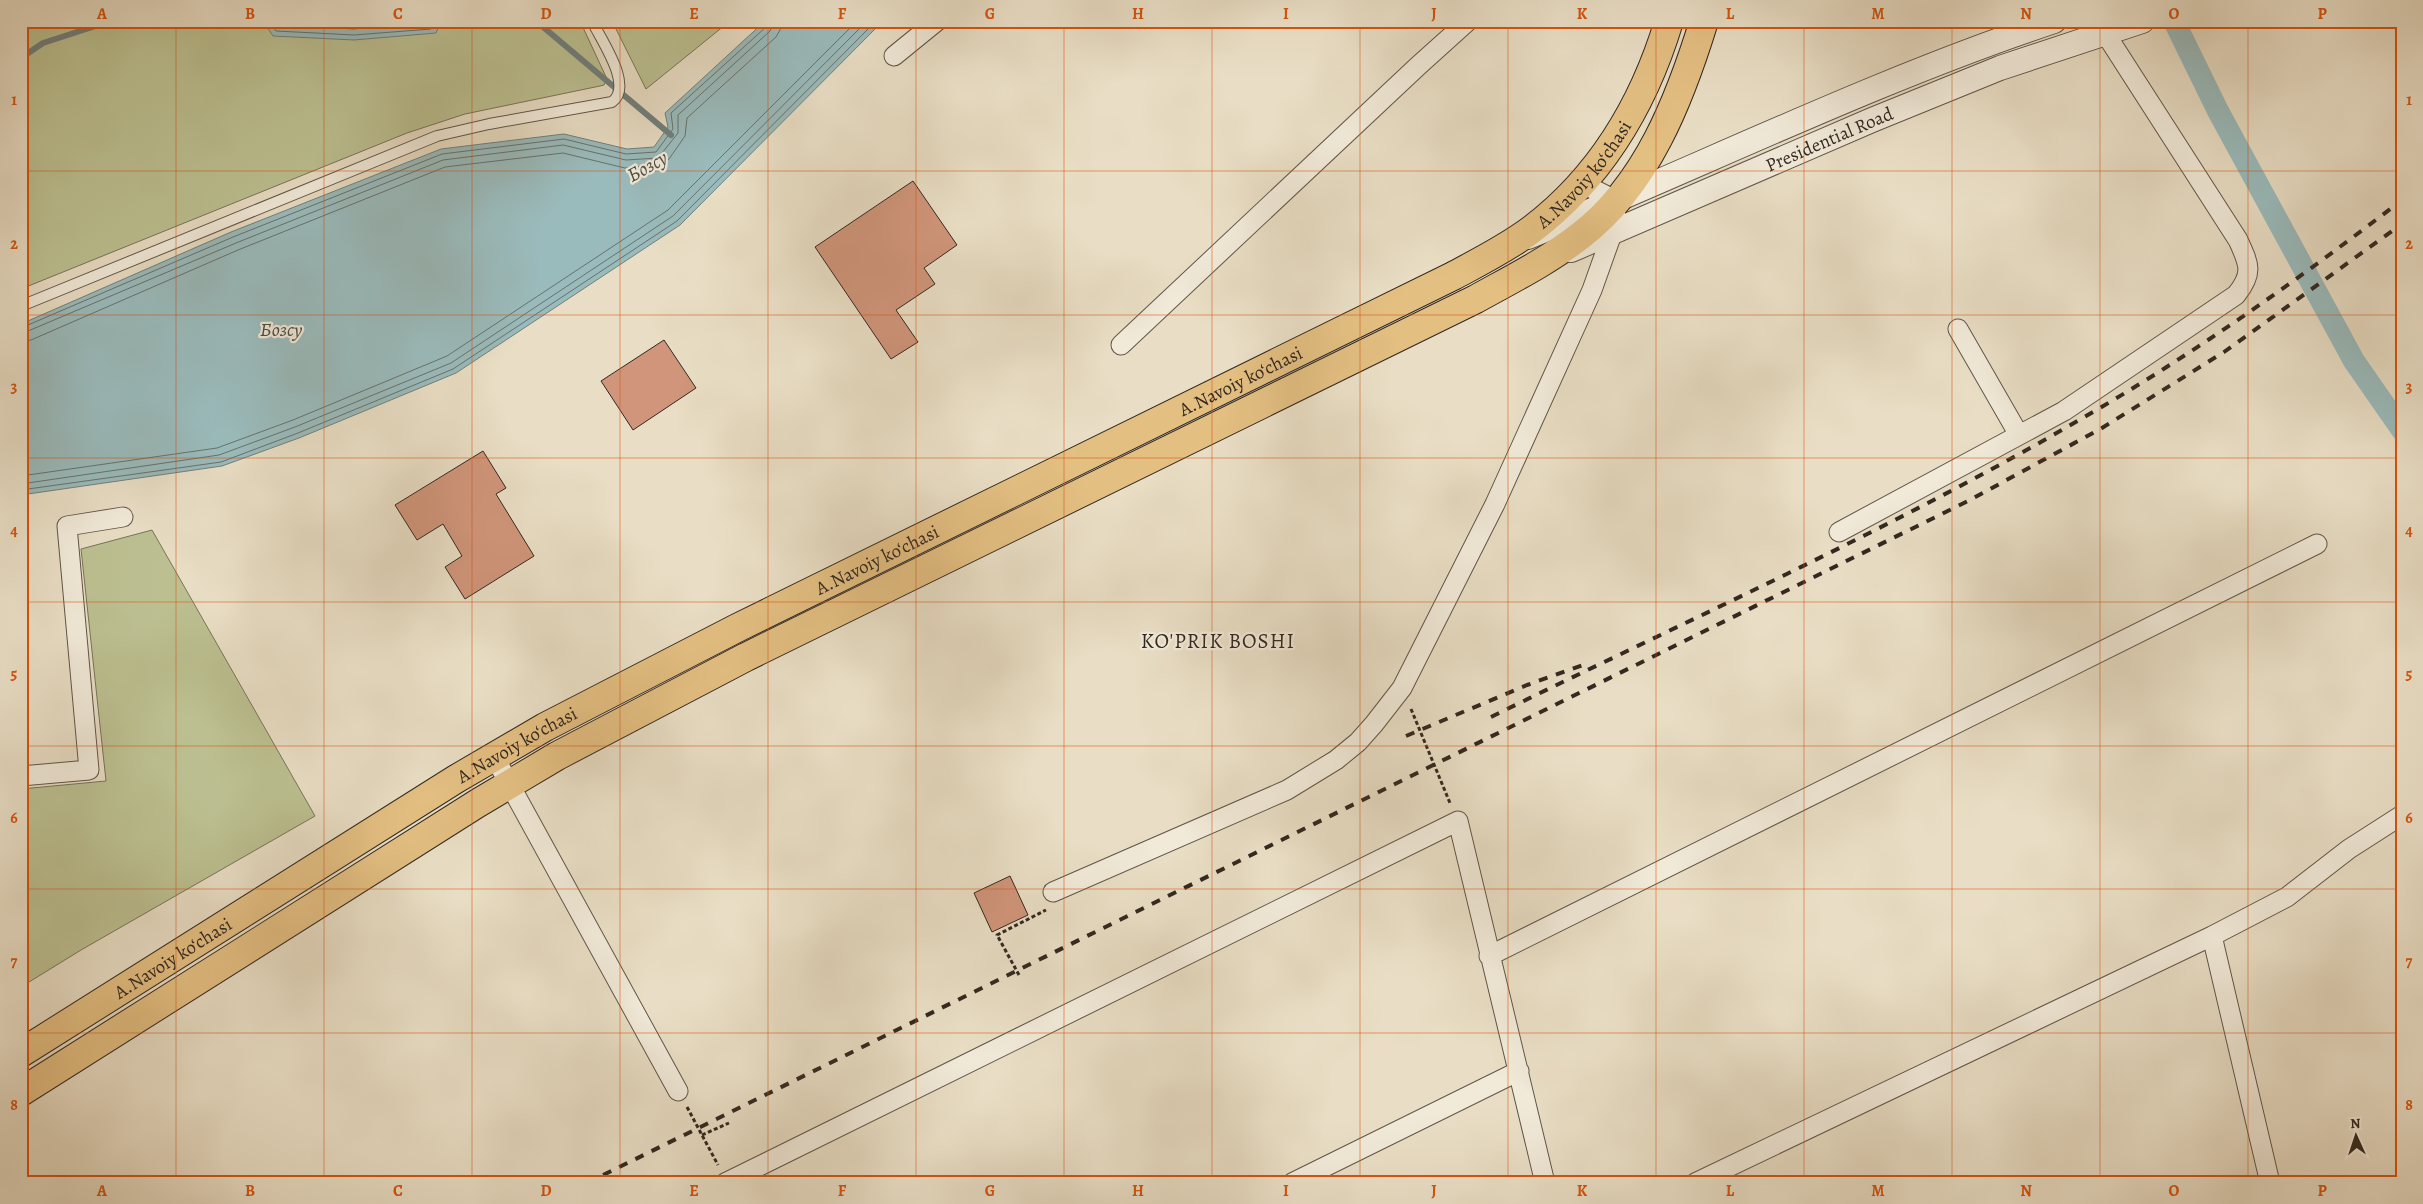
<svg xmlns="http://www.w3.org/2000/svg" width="2423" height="1204" font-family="Alegreya,serif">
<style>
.green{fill:#bcc091;stroke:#777458}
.water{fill:#9abbbc;stroke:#70807e}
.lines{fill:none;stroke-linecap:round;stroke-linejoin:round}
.shore{stroke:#66726e;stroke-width:1}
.stream{stroke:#70807e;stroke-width:6}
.canal{stroke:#9abbbc;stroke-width:22}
.building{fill:#d0957a;stroke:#322820}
.service-casing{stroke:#605649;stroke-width:12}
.minor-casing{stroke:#605649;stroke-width:21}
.tertiary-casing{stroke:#605649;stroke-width:26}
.primary-casing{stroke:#322820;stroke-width:30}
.path{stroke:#322820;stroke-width:3;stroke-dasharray:4 2.5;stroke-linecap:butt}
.service{stroke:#f1ead9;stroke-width:10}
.minor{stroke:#f1ead9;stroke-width:19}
.tertiary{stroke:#f1ead9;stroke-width:24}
.primary{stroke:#e4bf82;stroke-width:28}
.rail{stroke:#322820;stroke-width:4;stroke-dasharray:9 9;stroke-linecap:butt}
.grid{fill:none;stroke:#d6540e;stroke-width:1;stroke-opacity:0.55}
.labels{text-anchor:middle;stroke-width:4.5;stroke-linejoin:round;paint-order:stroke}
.street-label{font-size:19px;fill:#322820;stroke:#f1ead9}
.water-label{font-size:20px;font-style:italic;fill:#4c4d47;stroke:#f1ead9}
.quarter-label{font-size:21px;letter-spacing:1px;fill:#322820;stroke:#f1ead9}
.neatline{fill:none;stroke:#d6540e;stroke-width:2}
.grid-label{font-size:16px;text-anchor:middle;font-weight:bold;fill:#d6540e}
</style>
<rect width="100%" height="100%" fill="#e9dec5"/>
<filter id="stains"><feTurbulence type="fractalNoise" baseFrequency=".004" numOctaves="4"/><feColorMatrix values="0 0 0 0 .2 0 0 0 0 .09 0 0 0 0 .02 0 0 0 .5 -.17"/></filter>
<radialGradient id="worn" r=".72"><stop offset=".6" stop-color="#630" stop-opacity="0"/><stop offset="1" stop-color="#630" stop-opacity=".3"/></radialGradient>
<path class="green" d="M21,21h559l27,58 -3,6 -4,1 -135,28 -58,19 -386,156z
M612,21h118l-84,68z
M152,530l163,286 -234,134 -60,37v-198l85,-8 -25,-232z"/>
<path class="water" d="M263,21h178l-5,12 -82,7 -81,-4z
M765,21h118l-203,204 -224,148 -157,65 -77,28 -201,29v-171l210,-92 210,-83 123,-15 63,15 27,-2 14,-20 -3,-14z"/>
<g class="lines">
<path class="shore" d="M269,21l7,10 78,4 77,-6 4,-8
M276,21l4,4 74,4 74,-8
M21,328l212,-91 209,-83 122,-15 62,15 30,-2 17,-23 -2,-16 95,-86 2,-6
M21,334l215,-91 207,-83 120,-15 63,15 32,-2 20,-25v-18l92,-84 4,-10
M21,342l10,-2 207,-90 207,-83 118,-14 62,15 34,-3 10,-6 16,-23 2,-18 89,-81 4,-7 2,-9
M21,476l196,-28 76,-28 154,-64 221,-146 189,-189
M21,484l198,-29 76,-28 156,-64 222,-147 194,-195
M21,490l200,-28 77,-29 155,-64 224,-148 199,-200"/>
<path class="stream" d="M536,21l135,114
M21,58l22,-15 68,-22"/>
<path class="canal" d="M2174,21l44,90 136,250 48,69"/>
</g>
<path class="building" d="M913,181l44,64 -33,23 11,16 -39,26 22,32 -27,17 -76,-112z
M664,340l32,48 -63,42 -32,-49z
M483,451l23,37 -10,6 38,62 -69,43 -20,-32 17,-11 -19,-32 -26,16 -22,-35z
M1010,876l18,39 -36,17 -18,-39z"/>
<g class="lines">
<g class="service-casing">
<path id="service" d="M21,306l416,-170 52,-12 123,-22c22,-16 -11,-62 -20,-81"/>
</g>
<g class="minor-casing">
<path id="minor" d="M894,56l43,-35
M1958,329l61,106
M1121,345l297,-279 50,-45
M1839,532l225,-121 172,-116c18,-22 13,-31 2,-55l-133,-207
M494,756l184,335
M21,776l68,-6 -22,-244 56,-9
M1053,892l234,-102 49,-30 22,-18 16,-18 28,-36 93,-184 97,-214 21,-59 4,-30 -34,-17
M2212,936l58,247
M1489,956l828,-412
M725,1183l733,-362 87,362
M1292,1183l227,-112
M1695,1183l517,-247 75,-39 62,-48 53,-34"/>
</g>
<g class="tertiary-casing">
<g id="tertiary">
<path d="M1528,237c176,-72 346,-156 526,-216"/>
<path id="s1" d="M1571,250l301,-130 128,-52 142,-47"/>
</g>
</g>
<g class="primary-casing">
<g id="primary">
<path id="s2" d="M21,1053l435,-274 89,-52 192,-99 716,-352c26,-14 54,-28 78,-46 70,-53 113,-126 138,-209"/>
<path d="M21,1092l457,-289 79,-47 189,-99 730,-358c36,-20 72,-38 104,-63 67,-51 100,-137 124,-215"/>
</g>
</g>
<path class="path" d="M1411,709l39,94
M1019,975l-22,-40 49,-25
M687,1107l31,58
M702,1135l27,-12"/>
<use href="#service" class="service"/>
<use href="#minor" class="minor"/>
<use href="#tertiary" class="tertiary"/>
<use href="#primary" class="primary"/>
<path class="rail" d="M1491,717c201,-99 408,-191 602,-305 108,-63 210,-136 309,-212
M1406,736l121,-51 56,-20
M587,1183l1383,-683 132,-72 122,-76 178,-128"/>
</g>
<path class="grid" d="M176,21v1162M324,21v1162M472,21v1162M620,21v1162M768,21v1162M916,21v1162M1064,21v1162M1212,21v1162M1360,21v1162M1508,21v1162M1656,21v1162M1804,21v1162M1952,21v1162M2100,21v1162M2248,21v1162M21,171h2381M21,315h2381M21,458h2381M21,602h2381M21,746h2381M21,889h2381M21,1033h2381"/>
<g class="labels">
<g class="street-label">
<text dy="7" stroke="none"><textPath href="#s1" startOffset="281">Presidential Road</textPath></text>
<text dy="7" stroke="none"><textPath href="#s2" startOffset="1799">A.Navoiy ko‘chasi</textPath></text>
<text dy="7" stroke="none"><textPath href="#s2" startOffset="1394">A.Navoiy ko‘chasi</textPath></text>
<text dy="7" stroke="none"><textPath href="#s2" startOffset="989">A.Navoiy ko‘chasi</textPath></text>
<text dy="7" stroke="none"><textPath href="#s2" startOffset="584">A.Navoiy ko‘chasi</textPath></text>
<text dy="7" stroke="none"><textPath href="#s2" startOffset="179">A.Navoiy ko‘chasi</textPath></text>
</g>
<g class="water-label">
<text transform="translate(647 166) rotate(-29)" y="7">Бозсу</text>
<text x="281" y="336">Бозсу</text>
</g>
<g class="quarter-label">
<text x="1218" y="648">KO'PRIK BOSHI</text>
</g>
</g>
<rect width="2423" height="1204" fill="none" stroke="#e9dec5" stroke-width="55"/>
<g transform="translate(2356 1136) rotate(357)" stroke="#f1ead9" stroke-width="4" paint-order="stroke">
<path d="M0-4L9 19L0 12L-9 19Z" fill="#322820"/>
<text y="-8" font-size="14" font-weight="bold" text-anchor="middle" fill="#322820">N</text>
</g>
<rect x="28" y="28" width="2368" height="1148" class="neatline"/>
<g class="grid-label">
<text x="102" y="19">A</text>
<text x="250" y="19">B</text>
<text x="398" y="19">C</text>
<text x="546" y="19">D</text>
<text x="694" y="19">E</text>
<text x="842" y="19">F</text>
<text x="990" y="19">G</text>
<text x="1138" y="19">H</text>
<text x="1286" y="19">I</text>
<text x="1434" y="19">J</text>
<text x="1582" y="19">K</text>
<text x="1730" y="19">L</text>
<text x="1878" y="19">M</text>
<text x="2026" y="19">N</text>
<text x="2174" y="19">O</text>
<text x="2322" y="19">P</text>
<text x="14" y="105">1</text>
<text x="2409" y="105">1</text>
<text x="14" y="249">2</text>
<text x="2409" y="249">2</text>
<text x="14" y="392">3</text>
<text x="2409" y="392">3</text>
<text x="14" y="536">4</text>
<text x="2409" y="536">4</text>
<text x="14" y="679">5</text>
<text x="2409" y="679">5</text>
<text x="14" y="823">6</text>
<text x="2409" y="823">6</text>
<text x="14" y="967">7</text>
<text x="2409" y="967">7</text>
<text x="14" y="1110">8</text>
<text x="2409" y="1110">8</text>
<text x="102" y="1196">A</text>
<text x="250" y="1196">B</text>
<text x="398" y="1196">C</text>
<text x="546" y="1196">D</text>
<text x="694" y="1196">E</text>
<text x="842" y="1196">F</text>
<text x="990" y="1196">G</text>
<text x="1138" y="1196">H</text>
<text x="1286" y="1196">I</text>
<text x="1434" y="1196">J</text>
<text x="1582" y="1196">K</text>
<text x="1730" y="1196">L</text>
<text x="1878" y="1196">M</text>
<text x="2026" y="1196">N</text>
<text x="2174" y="1196">O</text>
<text x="2322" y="1196">P</text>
</g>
<rect width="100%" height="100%" filter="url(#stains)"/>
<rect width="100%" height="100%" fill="url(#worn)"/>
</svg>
